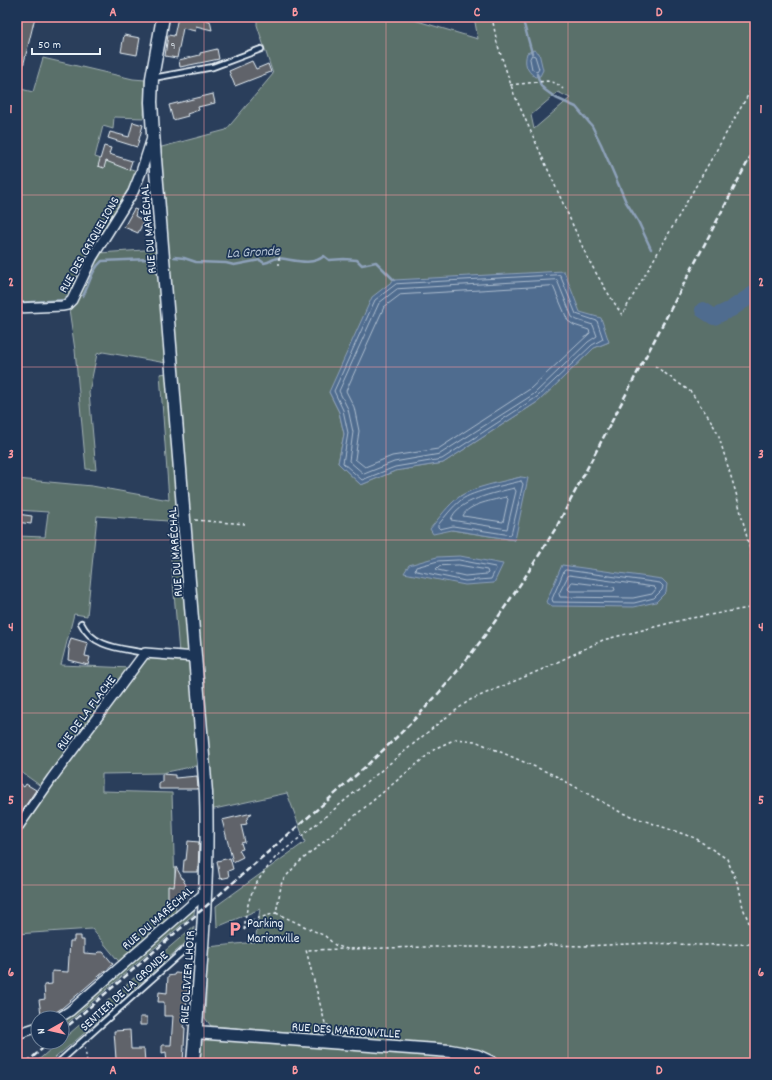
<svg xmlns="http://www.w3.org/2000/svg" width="772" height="1080" font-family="Dekko,sans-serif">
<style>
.green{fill:#5a6f6b;stroke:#a1b0b2;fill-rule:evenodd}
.water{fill:#506c8f;stroke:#8da1b9}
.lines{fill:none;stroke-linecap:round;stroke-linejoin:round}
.shore{stroke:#abbcce;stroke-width:1}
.stream{stroke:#8da1b9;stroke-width:2.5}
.river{stroke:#506c8f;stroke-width:16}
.building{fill:#60646b;stroke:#e8f1f8}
.service-casing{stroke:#e8f1f8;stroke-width:8}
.minor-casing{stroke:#e8f1f8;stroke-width:12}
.tertiary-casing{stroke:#e8f1f8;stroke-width:15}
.path{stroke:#e8f1f8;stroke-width:1.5;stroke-dasharray:3 3;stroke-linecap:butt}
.service{stroke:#1d3557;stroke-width:4.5}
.minor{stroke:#1d3557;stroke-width:9}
.tertiary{stroke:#1d3557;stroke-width:12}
.rail{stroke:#e8f1f8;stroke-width:2.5;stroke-dasharray:6 3;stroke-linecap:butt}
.grid{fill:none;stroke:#ff9aa2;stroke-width:1;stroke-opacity:0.55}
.labels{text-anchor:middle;stroke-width:3.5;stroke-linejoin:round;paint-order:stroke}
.number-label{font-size:11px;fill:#c6ced5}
.street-label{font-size:13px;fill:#e8f1f8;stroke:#1d3557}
.poi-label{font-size:13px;fill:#e8f1f8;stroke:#1d3557;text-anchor:start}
.water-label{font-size:14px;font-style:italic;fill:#b3c2d3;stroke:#1d3557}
.neatline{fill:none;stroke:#ff9aa2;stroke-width:1.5}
.grid-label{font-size:13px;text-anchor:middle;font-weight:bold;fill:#ff9aa2}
</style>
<rect width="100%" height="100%" fill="#2a3e5b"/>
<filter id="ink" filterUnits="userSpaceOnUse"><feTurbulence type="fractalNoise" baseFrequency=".025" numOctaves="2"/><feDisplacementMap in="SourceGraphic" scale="8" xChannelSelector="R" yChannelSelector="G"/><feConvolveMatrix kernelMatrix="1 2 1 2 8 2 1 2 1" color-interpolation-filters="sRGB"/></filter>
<g filter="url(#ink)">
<path class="green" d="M257,17h147l74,22 -4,-22h281v1046h-555l2,-21 8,-5 120,9 -2,-11 -117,-9 -6,-8 3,-71 47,-5 5,-33 -43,18 -1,-21 89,-64 -18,-49 -77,17 -52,-662 68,-18 47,-56 -16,-49zM558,92l12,6 -36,31 -3,-14zM609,342l-15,6 -55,53 -96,62 -48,8 -34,14 -23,-22 6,-29 -5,-22 -10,-20zM521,477l-6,63 -63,-10 8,-34 15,-7z
M43,58l90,21 12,1 -1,38 -30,-1 -1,12 -10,-3 -8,31 42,14 -8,18 -41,65 -19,41 -5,5 -47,3v-215l16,4z
M159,249l7,114 -63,-11 -6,2 -8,38 7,78 -10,-1 -11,-119 -6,-41 5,-5 25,-51z
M167,373l22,279 -10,1 -11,-132 -71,-5 -10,100 -13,-2 -13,51 70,3 -89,119 -25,-18v-233l28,1 3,-25 -31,-2v-31l75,7 77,14 -9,-126z
M146,656l46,4 8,105 -38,8 -60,1v17l70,2 4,122 -55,49 -29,-35 -75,5v-101l47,-67z
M195,906l-1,8 -132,114v-8z
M194,926l-1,10 -112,100 -32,27h-14l24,-21h3v-2z"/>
<path class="water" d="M534,50l5,3 4,17 -3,6 -5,1c-9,-7 -11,-14 -8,-24z
M564,271l16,41 21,6 8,24 -15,6 -55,53 -96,62 -48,8 -34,14 -23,-22 6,-29 -5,-22 -10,-20 43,-95 22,-17z
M521,477l7,1 -13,62 -63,-10 -19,4 -3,-5c9,-11 18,-24 29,-32 13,-10 46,-16 62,-20z
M460,556l43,8 -9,19 -29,2 -61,-12 5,-8 28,-8z
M562,565l100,14 5,5 -1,8 -10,10 -22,5 -82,-1 -6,-4z"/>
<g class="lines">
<path class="shore" d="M532,55l3,1 4,13 -2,3 -5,-3 -2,-10z
M560,275l16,39 21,7 6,18 -11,6 -55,52 -95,62 -47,8 -33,13 -19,-17 5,-30 -5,-23 -9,-19 41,-91 21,-16z
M557,280l15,37 5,3 16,5 4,11 -9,6 -54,52 -94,60 -46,8 -30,12 -15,-13 4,-29 -5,-23 -9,-18 40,-88 18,-14z
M553,286l15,35 6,4 15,5 1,3 -60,56 -92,60 -46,7 -27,11 -10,-8 4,-28 -5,-24 -8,-16 38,-84 16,-12z
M521,481l2,3 -12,51 -58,-9 -13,3 -2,-2v-2c7,-8 14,-18 23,-25 12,-9 45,-15 60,-19z
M514,488l2,3 -9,38 -56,-9c5,-20 45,-27 63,-32z
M506,497l2,2 -5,23 -40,-6c4,-12 32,-16 43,-19z
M459,560l36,7 1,2 -5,10 -26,2 -48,-10 -2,-1 1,-3 22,-6z
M459,565l28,5 1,3 -1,1 -22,2 -27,-6 -2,-1 3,-3z
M566,570l94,13 3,3 -1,4 -8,8 -20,5 -81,-1 -1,-3 12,-28z
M569,575l85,12 2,2 -4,5 -19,4 -73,-1 -1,-3z
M573,582l41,5 1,3 -2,1h-43l-2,-2 3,-6z"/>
<path class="stream" d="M522,17l10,36
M537,74l4,12 4,4 11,8 20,9 16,19 9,18 25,58 12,19 13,28
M174,257l10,1 12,4 30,1 8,2 26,-5 4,3c7,-1 8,-4 13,-5 15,1 34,9 47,-2l5,4 15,-1 13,1 5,5 14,-3 18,18
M83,296c6,-11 9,-27 19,-35l47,-2
M17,303l47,-3 5,-5"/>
<path class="river" d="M703,310l11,7 17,-8 24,-16"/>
</g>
<path class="building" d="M17,17h18l-15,62 -3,-1z
M178,17h17l15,4 2,9 -16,-4 -1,5 -12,-3 -6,30 -12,-2 3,-21 6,1z
M124,35l16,3 -3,17 -16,-3z
M217,49l2,10 -39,8 -1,-7 21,-5v-2z
M252,61l4,8 12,-5 3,8 -36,14 -6,-15z
M213,94l2,9 -17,4 1,3 -12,4 1,2 -15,4 -4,-15z
M133,122l10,3 -6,22 -29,-9 2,-6 19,5z
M104,146l7,2 -2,6 23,7 -3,9 -23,-9 -2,7 -6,-2z
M134,209l3,1 -2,6 9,5 -6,12 -14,-6z
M17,514l15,2 -1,8 -14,-2z
M71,638l17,5 -3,13 5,1 -2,8 -20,-5 1,-11 -1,-1z
M162,774l13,1v3l22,-2 1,13h-39v-7h3z
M17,782l7,5 2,-3 10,6 -15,22 -4,-3v-5l3,-5 -3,-2z
M252,813l-6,7 1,4 -6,1 4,17 -4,1 2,6 -4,1 4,7 -10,5 -11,-42z
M188,841l11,1 -1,30h-15l1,-12h2z
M230,858l3,11 -5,2 1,6 -9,2 -3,-18z
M176,867l10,18v13h-5v1h-13v-13l6,1z
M74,936h7v4h3v13l13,1 2,-2h4l10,12 -51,44 -6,4 -15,2 -2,-14 6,-1 -1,-14 8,-1v-13l16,1 2,-31h4z
M175,973l14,1 -3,38 -3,15 2,1 -2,35h-16l-1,-11 -4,1v-8h9l2,-29h-9v-14h-6l1,-10 8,1 1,-17 6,-1z
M140,1017h7v8h-7z
M130,1030l1,19h13l1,13 -19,1v-4h-10l-2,-28z"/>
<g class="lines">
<g class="service-casing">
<path id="service" d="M153,78l60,-11 48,-18
M81,623c12,25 40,25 64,30
M326,1028l4,13
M58,1063l142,-127"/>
</g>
<g class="minor-casing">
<path id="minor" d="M17,308l45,-2 5,-1 5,-5 20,-42 41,-66 8,-20 11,-34
M17,828l35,-50 93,-125 51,4
M59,1018l11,-7 135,-118
M17,1034l21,-7"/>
</g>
<g class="tertiary-casing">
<path id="tertiary" d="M163,17l-11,61 -1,24 2,32 53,659c3,90 -6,180 -13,270
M196,1032l254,19 27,5 15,7"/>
</g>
<path class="path" d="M492,17l5,26 17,51 74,165 15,26 19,30 133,-232
M510,85l37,-4 9,2 7,6
M279,251v14
M655,366l36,26 19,27 8,15 18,59 19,77
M195,520l50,4
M750,550l5,-2
M276,913l49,23 10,9 12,4 78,-2h85l41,-2 33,1 66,-3 51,2 54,-1
M244,930l8,-10 24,-7 6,-32 15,-17 139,-116 20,-9 19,2 79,34 68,38 73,25 32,21 12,28 4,21 12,29
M244,930c4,-37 9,-44 31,-72l165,-136 30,-22 73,-31 60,-29 83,-21 69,-12
M325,1023l-19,-73 39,-1
M85,1047l2,16"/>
<use href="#service" class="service"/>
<use href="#minor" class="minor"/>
<use href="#tertiary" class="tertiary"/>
<path class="rail" d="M62,1031c71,-61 142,-123 213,-185 56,-49 113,-96 162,-151 46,-52 84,-110 120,-169l198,-378
M26,1063l24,-21"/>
</g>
</g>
<path class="grid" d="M204,17v1046M386,17v1046M568,17v1046M17,195h738M17,367h738M17,540h738M17,713h738M17,885h738"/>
<defs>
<g id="parking-bare" transform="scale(1.2)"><path d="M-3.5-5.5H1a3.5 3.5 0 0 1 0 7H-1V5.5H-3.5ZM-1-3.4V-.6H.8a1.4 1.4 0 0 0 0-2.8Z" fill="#ff9aa2" stroke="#1d3557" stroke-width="2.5" paint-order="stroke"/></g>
</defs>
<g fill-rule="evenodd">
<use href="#parking-bare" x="235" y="929"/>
</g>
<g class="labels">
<g class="number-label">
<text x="173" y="49">9</text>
</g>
<g class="street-label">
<text transform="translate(147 229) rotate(-95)" y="5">RUE DU MARÉCHAL</text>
<text transform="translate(88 244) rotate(-60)" y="5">RUE DES CRIQUELIONS</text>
<text transform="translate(174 552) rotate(-94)" y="5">RUE DU MARÉCHAL</text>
<text transform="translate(85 712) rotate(-53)" y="5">RUE DE LA FLACHE</text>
<text transform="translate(157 917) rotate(-41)" y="5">RUE DU MARÉCHAL</text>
<text transform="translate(186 977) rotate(-86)" y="5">RUE OLIVIER LHOIR</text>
<text transform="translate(123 990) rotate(-42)" y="5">SENTIER DE LA GRONDE</text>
<text transform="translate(346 1029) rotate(4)" y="5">RUE DES MARIONVILLE</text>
</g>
<g class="poi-label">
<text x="247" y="927">Parking<tspan x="247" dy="15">Marionville</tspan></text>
</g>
<g class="water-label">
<text transform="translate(253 251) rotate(-3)" y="5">La Gronde</text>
</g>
</g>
<rect width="772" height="1080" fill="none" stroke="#1d3557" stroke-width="44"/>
<g transform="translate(50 1030) rotate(262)"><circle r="19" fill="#1d3557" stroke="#6e8097"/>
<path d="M0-3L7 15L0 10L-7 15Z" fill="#ff9aa2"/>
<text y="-6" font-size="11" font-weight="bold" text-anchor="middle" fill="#e8f1f8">N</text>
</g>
<path d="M32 48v6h68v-6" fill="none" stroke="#e8f1f8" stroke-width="2"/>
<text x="38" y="48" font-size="12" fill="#e8f1f8" stroke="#1d3557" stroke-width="3" paint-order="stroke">50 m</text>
<rect x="22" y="22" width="728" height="1036" class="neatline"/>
<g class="grid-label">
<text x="113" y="16">A</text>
<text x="295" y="16">B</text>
<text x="477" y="16">C</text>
<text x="659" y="16">D</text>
<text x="11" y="113">1</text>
<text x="761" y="113">1</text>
<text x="11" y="286">2</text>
<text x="761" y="286">2</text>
<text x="11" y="458">3</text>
<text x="761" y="458">3</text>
<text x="11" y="631">4</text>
<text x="761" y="631">4</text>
<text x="11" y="804">5</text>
<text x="761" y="804">5</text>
<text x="11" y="976">6</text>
<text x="761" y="976">6</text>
<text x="113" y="1074">A</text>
<text x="295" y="1074">B</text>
<text x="477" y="1074">C</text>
<text x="659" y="1074">D</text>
</g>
</svg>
